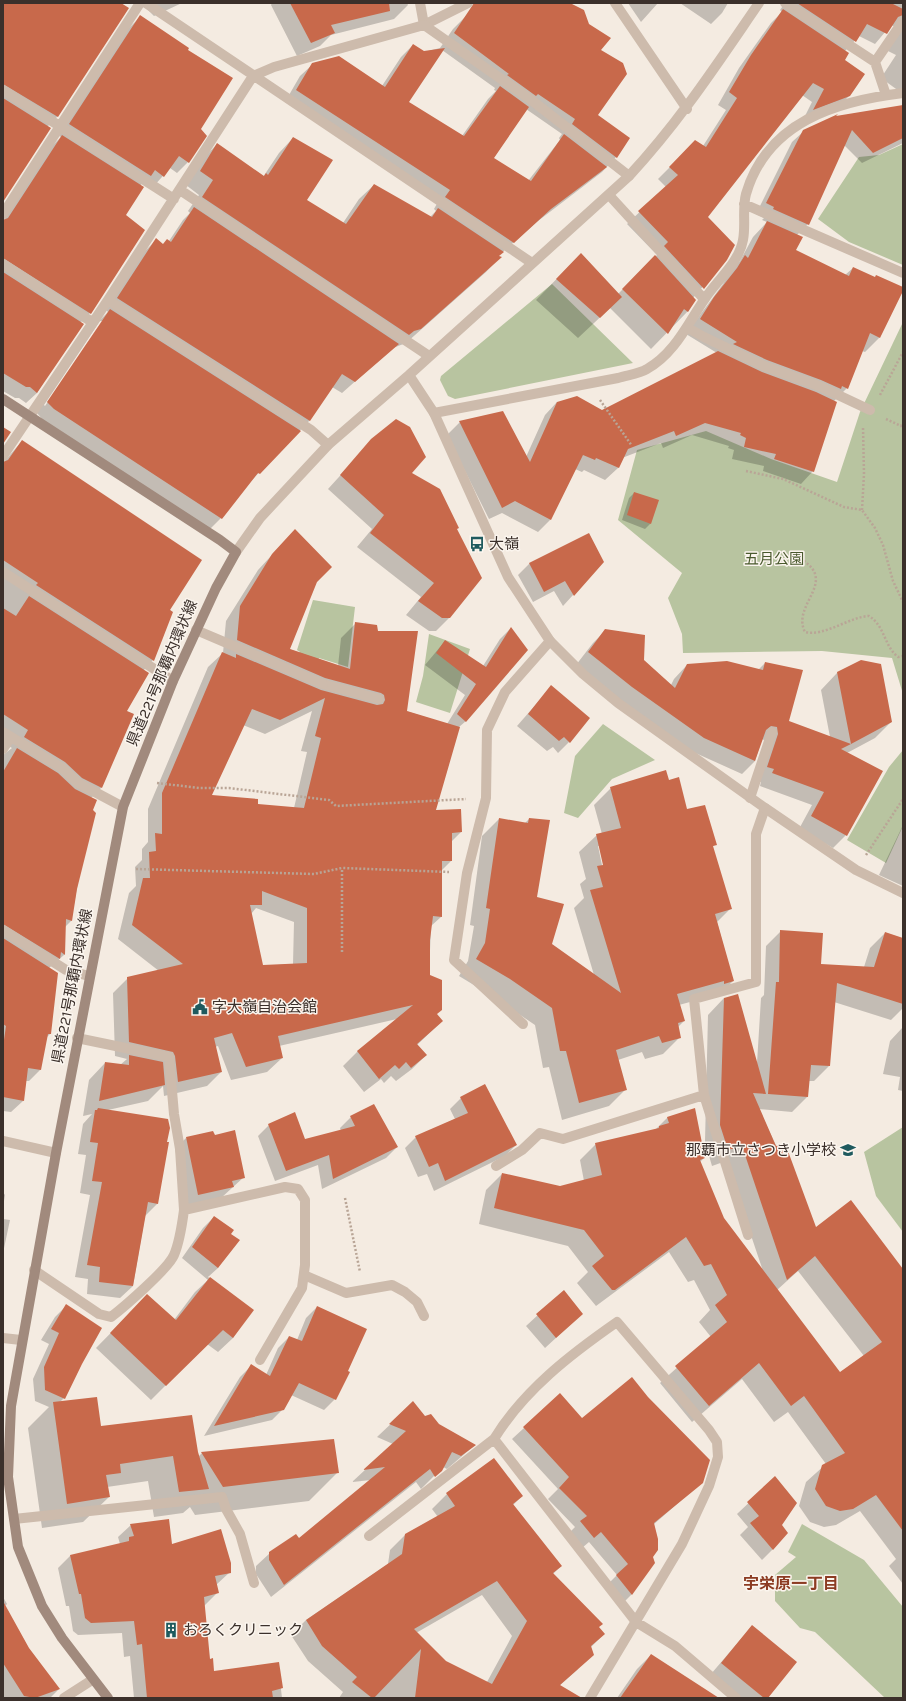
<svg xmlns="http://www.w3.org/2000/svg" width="906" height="1701" font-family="Karla,'Noto Sans JP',sans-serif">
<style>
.green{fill:#b8c4a0}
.shadow{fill:#0003;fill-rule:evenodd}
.building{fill:#c8694b;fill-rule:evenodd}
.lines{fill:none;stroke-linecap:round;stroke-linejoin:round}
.path{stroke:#b9a596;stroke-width:2.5;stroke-dasharray:2 2;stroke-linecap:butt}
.service{stroke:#cdbbac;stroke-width:10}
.minor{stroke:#cdbbac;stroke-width:10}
.tertiary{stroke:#cdbbac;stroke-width:10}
.secondary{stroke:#a18a7d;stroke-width:10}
.labels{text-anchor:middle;stroke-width:3;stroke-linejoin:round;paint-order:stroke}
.poi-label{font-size:15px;fill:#3b302b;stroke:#fbf5ee;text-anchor:start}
.park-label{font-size:15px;fill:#4a5a2e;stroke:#fbf5ee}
.street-label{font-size:15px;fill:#3b302b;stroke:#fbf5ee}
.neighbourhood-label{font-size:16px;font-weight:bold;fill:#8c3b22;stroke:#fbf5ee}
</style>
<rect width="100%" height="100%" fill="#f4ebe1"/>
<path class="green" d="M903,144v121l-54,-23 -31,-23 41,-62 20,-2z
M552,284l81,79 -178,36 -7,-3 -8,-16 1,-4z
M903,322v372l-11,-36 -70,-7 -139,2 -1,-19 -14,-36 14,-25 -64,-53 19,-70 69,-19 65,28 66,23 23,-70z
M313,600l42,7 -7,60 -29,-9 -3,10 -19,-8 3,-8 -3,-2z
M429,634l41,15 -20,64 -34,-11 7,-26z
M603,724l52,36 -43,19 -34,39 -14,-5 11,-57z
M903,750v76l-17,37 -39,-23 42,-73z
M903,1127v105l-27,-36 -12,-44z
M802,1524l62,36 39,47v91h-18l-70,-66 -15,-4 -25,-27v-26l21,-18 -8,-5z"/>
<path class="shadow" d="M3,3h113l11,7 -70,107 -10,10 -44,73z
M141,3h41l-28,13z
M272,3h135l1,2 -14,14 -63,16 -11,11 -23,10 -26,-51z
M492,3h76l32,48 -4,64 32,24 -12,18 -14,15 -64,49 -40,35 2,1 -14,15 -80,71 -13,5 -51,45 -10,-6 -23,34 -61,63 -27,34 -11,11 -167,-109 -6,-7 62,-92 9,-9 -2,-2 38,-58 12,-12 6,5 7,-4 14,-21 7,-7 -2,-2 11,-16 -13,-10 17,-26 14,-15 46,33 16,-24 14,-15 12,62 38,23 16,-24 15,-14 56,32 6,-6 -2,-2 4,-7 -153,-100 15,-26 13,-12 69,22 19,-29 12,-12 11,7 16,-4 13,-19 15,-15zM442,50l53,38 -1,2 2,1 -8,8 -26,37 -55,-33zM526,109l36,25 -3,4 1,2 -32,41 -35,-22zM100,321h3l-58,85 -1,-1z
M628,3h30l-17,19z
M680,3h48l-6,10 -11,11z
M785,3h118v91l-22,-16 15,-23 -8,-4 8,-24 -5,-2 -16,19 -16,-8 -14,15 -2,9 6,36 -12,12 -34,12 9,-18 -10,-7 -95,122 19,43 -33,38 -5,13 -37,38 -41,-41 -32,30 -42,-38 45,-46 37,40 39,-39 -30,-31 39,-37 -8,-8 26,-26 19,-7 23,-36 -8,-5 21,-37 32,-45 11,-11 -2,-2z
M139,18l61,112 5,6 -17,26 -11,11 -7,-5 -17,19 -9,-6 -4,5 -15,29 -35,98 -10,10 -43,70 -11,10 -7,-5h-4l-12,-7v-170l48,-74 10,-10 -2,-1 69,-107z
M903,106v37l-41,20 -18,-18 -36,79 -11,11 -2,16 50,24 8,-7 21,10 29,10 -24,50 -14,14 -3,-1 -15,37 -13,13 -21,70 -12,13 -38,-13 1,-5 -32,-7 2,-9 -6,-2 1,-2 -37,-11 -29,13 -2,-5 -39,15 -4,10 -13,12 -21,-10 -2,2 -7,-3 -25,51 -12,12 -36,-19 -13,6 -42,-84 13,-13 66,35 19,-42 12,-13 45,9 115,-58 -31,-19 37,-50 8,-14 9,-9 13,-24 14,-15 -5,-2 2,-2 -8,-4 36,-72 12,-11 30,-14z
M22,441l150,171 -19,48 -10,11 -18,40 8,3 -32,74 -10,10v12l-20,111 -6,6 -1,28 -15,13 1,66 -4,4 -6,32 -11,11h-3l-3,20 -12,11 -8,-1v-356l9,-7 -9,-5v-280z
M368,445l43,28 39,144 -14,14h-7l-23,-16 15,-18 -64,-50 15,-18 -44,-40z
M634,493l24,8 -8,23 -5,5 -23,-9 7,-22z
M295,530l20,52 -26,67 49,17 3,-28 15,-15 50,88 41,13 18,-29 -40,-30 20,-24 38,25 17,-27 10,-10 -44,92 -7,6 -24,84 26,21 -10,10v19l-10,10v46l-10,9 -2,49 6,39 7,7 -25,24 9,10 -14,14 -16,12 -5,-5 -7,7 -3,-4 -17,13 -21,-26 14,-14 40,-33 -118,27 3,12 -15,14 -36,8 -13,-34 -3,1 6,25 -14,14 -43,10 -1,-10 -15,15 -40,9 50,93 -13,13 -12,70 -13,12 -33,-4 1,-15 -13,-2 15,-82 -10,-2 6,-38 -8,-1 5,-30 9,-10 -9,2 6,-36 16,-17 15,2 7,-6 -12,-3 -2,-63 15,-15 31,-7 -41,-32 11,-46 7,-7 -1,-19 7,-7v-11l6,-7v-33l60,-142 15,-14 3,-32 32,-51zM312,711l-11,40 6,1 -13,56 -37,-3 -47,-9 33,-71 22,9zM256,908l38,14 -1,42 -31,2 -11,-52z
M589,534l14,28 -40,44 -9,-15 -21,11 -15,-27 11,-11z
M606,630l65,55 3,-6 13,-14 71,5 7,-7 23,59 42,15 -9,-47 16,-17 24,-12 30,61 -16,16 -28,15 -1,82 -13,13 -34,-19 13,-24 -52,-19 1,-4 -6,-2 11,-32 -2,-8 -2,-1 -7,22 -13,13 -51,-23 -72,-51 -43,-35 17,-22z
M552,686l17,56 -11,11 -5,-6 -6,4 -30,-25z
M668,782l18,28 30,34 -4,3 18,62 -13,13 16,59 -17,17 -8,-1 -29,8 5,16 -6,6 2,10 -17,17 -18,5 -3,-7 -24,8 8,29 -17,17 -47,14 -13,-53 -6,1 -8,-43 -43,-29 -33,-20 9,-15 6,-35 -4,-1 12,-89 17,-17 25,5 5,-5 7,79 15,47 43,30 -20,-67 10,-10 -4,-14 6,-5 -7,-27 18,-17 5,-1 -8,-29 17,-17zM598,846h2l5,24h-2z
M903,825v61l-24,-11z
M781,931l39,34 44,2 6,-19 15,-15 18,6v69l-12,12 -57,-18 -5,64 -15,15h-6l-1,16 -15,15 -33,-3 56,120 88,42v313l-14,-18 7,-7 -36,-48 -24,14 -12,2 -14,-5 -11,-16 7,-24 20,-18 -38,-52 -14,10 -32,-43 -50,43 -32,-39 51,-46 -12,-15 11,-12 -16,-30 -6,2 -19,-30 -73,54 -19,-23 11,-11 -20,-26 -89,-22 7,-34 16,-16 58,13 24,-6 -4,-21 16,-16 59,-14 13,-13 36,41 -4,4 23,57 40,52 -37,-110 -14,5 -7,-24 3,-127 16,-17 33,65 4,-65 3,-3 2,-49zM798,1271l66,85 -24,18 -63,-84z
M903,1027v64l-5,-1 2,-13 -17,-3 7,-33z
M485,1085l31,60 -11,11 -71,35 -7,-17 -9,3 -13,-29 11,-11 39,-18 -5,-10 11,-11z
M351,1117l46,30 -11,11 -64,31 -4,-24 -43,16 -17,-45 11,-11 35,15 37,-9 -1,-3z
M186,1138l58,39 -23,21 -34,8 -12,-57z
M3,1192l2,3 -2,12z
M214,1217l16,17 -12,34 -10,9 44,33 -19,28 -15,14 -11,-8 -56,56 -55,-52 51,-52 27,24 21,-28 13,-12 -26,-22 21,-30z
M3,1219l7,1 -7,33z
M564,1291l18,23 -37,34 -19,-22z
M66,1306l-2,92 -4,4 40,25 98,30 4,-4 136,19 -29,29 -114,14 -5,-8 -7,6 -29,4 -6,-36 -41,6 2,10 -26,25 -41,6 -14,-100 21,-21 -14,-6 -2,-22 16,-35 -8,-4 14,-23z
M317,1307l18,92 -11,11 -33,-15 -8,14 -11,11 -68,16 36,-59 11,-11 15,9 12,-27 11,-11 8,3 9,-22z
M560,1395l22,25 120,62 -49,43 -21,69 -11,11 -16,-18 12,-12 -28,-33 -7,6 -13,-15 6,-6 -27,-28 10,-10 -46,-50z
M413,1403l12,14 50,28 -28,24 -4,-2 -22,22 -5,-7 -145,115 -15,-23v-8l14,-13 29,-13 72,-60 -19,2 41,-38 -16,-7z
M775,1478l6,47 -8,24 -11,11 -22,-25 8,-8 -11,-13z
M447,1494l75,2 -9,9 48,61 -8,8 51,60 -14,14 -13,22 -18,16 7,12h-227l4,-6 -35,-31 -17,-26 15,-15 82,-56 2,-14 15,-15 33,-18 -6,-8zM482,1595l30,41 -25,46 -42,-20 -29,-29z
M131,1525l40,20 59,27 -14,13 2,7 -14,14 5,54 4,12 65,-9 4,35h-148l-4,-42 -6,1 -2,-24 -44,2 -5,-4 -4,-25h-3l-8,-38 12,-12 50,-12 -2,-7z
M3,1597l4,7 -2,2 24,43 30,40 -9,9h-47z
M752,1626l15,72h-27l-29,-24z
M651,1655l62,43h-96l20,-29z"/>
<path class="building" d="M3,3h118l8,5 -71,109 -55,-33z
M290,3h99l1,8 -59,14 4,8 -24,10z
M474,3h96l14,7 5,14 22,14 -10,12 22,13 4,11 -29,41 32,23 -13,20 -45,-34 3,-5 -37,-25 -2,2 -29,-21 2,-1 -55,-41z
M797,3h94l12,6v6l-5,2 -11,17 -20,-10 -11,18z
M783,9l66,44 -4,7 20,14 -15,22 -37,14 11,-21 -11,-6 -105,134 27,28 -8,15 -23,29 -40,-43 4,-4 -30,-31 40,-36 -9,-8 26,-27 11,7 31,-49 -8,-6 22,-37z
M140,15l49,33 -1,2 45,28 -32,51 6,7 -18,27 -10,-7 -15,21 -9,-7 -4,6 -82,-52z
M413,44l11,7 21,-3 -36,54 55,34 36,-50 29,21 -35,51 37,23 33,-47 43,33 -56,42 -37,34 -69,-46 5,-7 -154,-100 16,-27 27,-7 46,31z
M3,98l48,30 -48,74z
M903,105v33l-30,15 -21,-23 -43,95 -36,-16 1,-2 -8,-4 37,-73 35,-16 -2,2z
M62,135l82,52 -18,28 19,15 -54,84 -88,-56v-38l5,-2z
M293,137l40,23 -26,40 39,24 28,-40 58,33 6,-9 66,44 -5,4 3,1 -81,72 -7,2 -5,4 -207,-138 11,-17 -13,-9 17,-28 47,33 2,-3 2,2z
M194,207l205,137 -44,38 -13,-8 -32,47 -193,-123 39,-60 7,6 4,-5 4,3z
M767,221l36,16 -7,13 53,26 4,-9 22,10 1,-2 27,12v4l-23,47 -10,-5 -22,56 -6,-3 -1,3 -20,-9 -54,-20 -34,-16 4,-2 -37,-23 14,-22 23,-29 8,-13 3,3z
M581,253l41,44 -22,21 -44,-39z
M655,255l41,45 -8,12 -4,-3 -16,25 -46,-45z
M3,272l81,52 -47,69 -7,-6h-4l-23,-14z
M110,309l191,122 -41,43 -2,-1 -36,46 -168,-110 -7,-7z
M718,351l44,21 54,20 21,10 -23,70 -40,-13 2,-5 -32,-7 2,-9 -6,-3 1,-2 -36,-10 -29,13 -2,-5 -46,18 -9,19 -23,-10 -1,2 -12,-5 -32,65 -36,-19 -13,7 -43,-87 44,-10 27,51 27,-60 20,-6 25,14z
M396,419l14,8 16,30 -14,16 28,16 19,39 -2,1 25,49 -32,40h-8l-24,-17 16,-18 -64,-50 14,-18 -44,-40 31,-36z
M3,427l8,5 -8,12z
M22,440l180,120 -32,50 3,2 -19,49 -118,-76 2,-2 -35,-23v-98l5,-2z
M634,492l25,8 -8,24 -24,-9z
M295,529l37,38 -15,15 -27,67 60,20 5,-47 22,3 1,6h40l-11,80 53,16 -24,83 25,-1 1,23 -10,1v28h-10v56l-9,-1 -3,24v35l12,5v30l-5,4 6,7 -26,23 10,11 -16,13 -5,-6 -7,7 -4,-4 -16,14 -22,-28 56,-46 -135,31 5,22 -37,9 -14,-34 -18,5 8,34 -44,10 -3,-26 -2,-4 -44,-10 -2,-65 56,-13 -51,-39 11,-47h7l-1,-26 7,-1 -1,-18 7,1v-41l60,-141 14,6v-4l85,36 56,15 6,-1 2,-4 -1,-5 -3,-2 -56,-15 -88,-38 3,-34 32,-52zM325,698l-10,38 6,2 -17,70 -46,-4v-5l-46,-4 40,-86 28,11zM262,891l45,17v55l-44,2 -13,-60h12z
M589,533l15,29 -30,34 -9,-15 -21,11 -15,-29z
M29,596l120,77 -22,38 7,3 -32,74 -20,-10 -17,-16 -41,-25 4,-7 -25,-16v-106l13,8z
M511,627l17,23 -62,72 -9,-8 19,-30 -40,-31 9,-13 41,27z
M605,629l40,6 -1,25 31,28 12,-24 40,-3 36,9 2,-8 38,8 -14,51 62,23 -10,5 42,22 -36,65 -36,-20 13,-24 -52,-19 2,-4 -7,-2 11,-33 -1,-7 -6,-1 -5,4 -11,31 -51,-23 -72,-51 -44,-35z
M861,660l20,4 11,58 -41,22 -14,-72z
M551,685l39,33 -20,25 -6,-6 -5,4 -31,-27z
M17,748l41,25 17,16 22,11 -4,10 3,3 -19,76 -5,32 -6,-2 -1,36 -4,-3 -1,7 -57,-35v-152z
M666,770l3,10 10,-3 8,32 18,-4 12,40 -4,1 19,63 -17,5 19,67 -10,3v-3l-47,13 8,27 -7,2 3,15 -19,5 -3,-7 -43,14 11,40 -48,13 -13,-52h-6l-8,-43 -42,-29 -34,-20 9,-16 5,-34 -4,-1 13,-90 29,5 1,-5 21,2 -13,77 27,7 -12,40 69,49 -31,-103 13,-3 -6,-21 6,-1 -7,-31 25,-6 -11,-41z
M780,930l43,3 -2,31 53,3 11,-35 18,6v66l-66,-21 -7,83 -19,-1 -3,32 -40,-3 8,-112h3z
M3,938l55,35 -7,61h-3l-7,36 -13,-2 -4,33 -21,-4v-50l3,-21 -3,-2z
M738,994l28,100 -13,-1 23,53 9,-3 31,84 35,-27 52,69v262l-27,-36 -23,14 -13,2 -14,-5 -11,-17 7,-24 23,-12 -41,-57 -13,10 -32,-43 -50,43 -34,-40 52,-44 -12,-17 12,-10 -16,-31 -7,2 -18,-29 -71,53h-3l-20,-24 12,-10 -20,-26 -90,-22 8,-35 58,13 42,-11 -7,-32 64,-15v-2l10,-3 -2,-6 28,-9 10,50 -5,2 24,58 116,154 42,-30 -67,-86 -28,24 -45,-134 -14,4 -8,-25 4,-127z
M129,1055l34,7 2,23 -66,16 6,-39 24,3z
M485,1084l32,61 -72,36 -7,-18 -9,4 -14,-31 53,-23 -8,-16z
M374,1104l24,43 -65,32 -4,-24 -43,16 -18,-47 27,-12 10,27 50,-13 -5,-10z
M98,1108l70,11 2,9 -3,14h2l-11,62 -10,-2 -15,84 -34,-4 1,-15 -13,-2 15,-83 -10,-1 6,-38 -8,-1 5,-32h2z
M235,1130l10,48 -13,3 2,6 -36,8 -12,-58 27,-6 2,4z
M214,1216l20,14 -3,4 9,6 -22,28 -26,-21z
M210,1277l44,33 -21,28 -10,-8 -57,56 -56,-53 37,-39 29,26z
M564,1290l19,24 -27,24 -20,-24z
M66,1304l36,24 -20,36 -17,35 -20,-9 -1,-23 15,-34 -8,-4z
M317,1306l50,23 -19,42 2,1 -14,28 -37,-17 -15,27 -70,16 37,-62 19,12 19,-40 13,5z
M632,1377l16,20 62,63 -7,23 -49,40 4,16v11l-5,7 2,6 -23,32 -16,-20 12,-11 -27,-32 -7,6 -14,-17 7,-5 -28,-28 10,-11 -46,-50 37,-34 22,25z
M97,1397l4,29 91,-11 6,37 11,37 -30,3 -6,-36 -53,8 1,9 -15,2 4,22 -43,7 -14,-102z
M413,1401l12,15 6,-2 8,10 37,21 -15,11 -9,-4 -10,19 -7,6 -5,-8 -146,116 -15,-25v-8l27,-18 3,4 86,-71 -22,3 43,-39 -17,-7z
M334,1439l5,34 -116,14 -22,-35z
M494,1458l29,38 -10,8 49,62 -9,7 50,51 -4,3 6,7 -14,12 3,9 -34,30 22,13h-167l6,-49 -47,49h-2l-20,-16 5,-5 -35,-31 -16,-26 96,-66 3,-20 50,-28 -9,-13zM497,1581l30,40 -35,63 -46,-23 -32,-32z
M775,1476l22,27 -15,22 6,8 -15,17 -23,-27 9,-7 -12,-14z
M169,1519l3,25 49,-15 10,34v10l-16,3 4,17 -15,4 6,62 3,-1 1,13 65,-9 4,26 -11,3 1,7h-126l-5,-54 -5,1 -3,-24 -43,2 -6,-5 -4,-24h-2l-9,-39 59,-14v-4l5,-1 -4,-12z
M3,1601l26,47 31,41 -25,9 -11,-2 -21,-33z
M752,1625l45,37 -29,36h-4l-43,-35z
M651,1654l68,44h-99z"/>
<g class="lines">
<path class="path" d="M880,395l23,-43
M600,400l32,46
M886,419l15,7 2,-3
M746,471l37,8 61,28 18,3 13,18 8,17 10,36 10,21
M862,510l2,-36 -1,-47
M793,555c52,24 -3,48 12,77 19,5 44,-15 64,-16 16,10 15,30 29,41l5,-1
M157,783l42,5h30l100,12 7,6 130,-7
M866,855l37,-56
M136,869l178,5 28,-6 107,4
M342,952v-84
M345,1198l15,74"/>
<path class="service" d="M420,3l4,22 44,-22
M323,684l56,15
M304,1275l42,18 46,-8 13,7 12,10 7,14"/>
<path class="minor" d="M146,3l386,260
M785,3l90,59
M3,90l171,109
M886,95l-11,-33 28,-41
M180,190l249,166
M609,195l95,104
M744,204l159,69
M3,214l137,-211
M3,264l89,58
M108,300l203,130 17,15
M688,328l16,9 60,29 55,20 51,24
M434,413l184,-35c9,-3 21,-4 29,-9 27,-15 40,-44 57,-69 12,-19 35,-37 39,-60 3,-15 -1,-31 3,-46 21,-72 90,-93 157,-101
M3,456l105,-156 145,-224 21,-9 150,-42 106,74 99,77
M3,572l170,109
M196,630l127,54
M3,732l59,36 16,15 45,24
M3,749l8,-12
M750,798l22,-66
M3,930l63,40 23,6
M523,1024l-69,-64 13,-87 19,-75 1,-68 18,-38 45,-51
M77,1038l92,19 5,57 6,35 4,61
M496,1166l26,-16 18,-17 23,6 141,-44
M748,1235l-44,-140 -10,-96 62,-17v-148l9,-26
M34,1270l65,44 12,3c13,-10 57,-48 63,-62 6,-14 8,-30 10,-45l101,-23 13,2 7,11v65l-3,23 -42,72
M3,1338l18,2
M494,1439l142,183 39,24 61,52
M14,1519l208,-22 4,12 14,25 14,49
M369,1536l125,-97c30,-49 77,-85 123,-117l92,108 8,12 1,15 -9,29 -27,58 -92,154
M64,1698l28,-18"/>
<path class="tertiary" d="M615,3l72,106
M409,375l25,38 74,164 42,64 33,33 35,29 147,105 91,62 47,23
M236,552l24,-34 68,-73 81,-70 220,-199c51,-55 88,-112 130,-173
M3,1141l53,12"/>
<path class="secondary" d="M3,399l217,141 16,12 -20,36 -43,93 -50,126 -67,346 -45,253 -3,71 10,70 24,59 20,32 46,60"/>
</g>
<defs>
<g id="bus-bare" transform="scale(1.2)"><path d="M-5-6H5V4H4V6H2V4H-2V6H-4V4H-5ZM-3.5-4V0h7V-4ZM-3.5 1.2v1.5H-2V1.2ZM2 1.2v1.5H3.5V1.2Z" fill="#1f5a5e" stroke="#fbf5ee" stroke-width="2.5" paint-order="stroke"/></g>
<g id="civic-bare" transform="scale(1.2)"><path d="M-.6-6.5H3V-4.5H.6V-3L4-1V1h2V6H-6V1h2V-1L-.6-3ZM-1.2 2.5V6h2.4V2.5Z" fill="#1f5a5e" stroke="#fbf5ee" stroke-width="2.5" paint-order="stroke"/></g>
<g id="school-bare" transform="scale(1.2)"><path d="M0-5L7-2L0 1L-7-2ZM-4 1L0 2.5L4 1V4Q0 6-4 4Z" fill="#1f5a5e" stroke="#fbf5ee" stroke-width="2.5" paint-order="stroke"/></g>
<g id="building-bare" transform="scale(1.2)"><path d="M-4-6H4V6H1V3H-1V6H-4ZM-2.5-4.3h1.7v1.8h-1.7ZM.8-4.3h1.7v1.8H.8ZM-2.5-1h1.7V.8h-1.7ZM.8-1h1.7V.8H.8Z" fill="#1f5a5e" stroke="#fbf5ee" stroke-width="2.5" paint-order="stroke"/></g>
</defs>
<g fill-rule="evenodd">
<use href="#bus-bare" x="477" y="544"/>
<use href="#civic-bare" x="200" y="1007"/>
<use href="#school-bare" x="848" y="1150"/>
<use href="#building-bare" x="171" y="1630"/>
</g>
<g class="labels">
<g class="poi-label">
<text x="489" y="549">大嶺</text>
<text x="212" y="1012">字大嶺自治会館</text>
<text x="836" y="1155" text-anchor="end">那覇市立さつき小学校</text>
<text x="183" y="1635">おろくクリニック</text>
</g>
<g class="park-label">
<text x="774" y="564">五月公園</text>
</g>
<g class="street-label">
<text transform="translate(162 673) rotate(-67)" y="5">県道221号那覇内環状線</text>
<text transform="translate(72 986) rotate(-79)" y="5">県道221号那覇内環状線</text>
</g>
<g class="neighbourhood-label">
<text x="791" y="1589">宇栄原一丁目</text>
</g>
</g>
<rect width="906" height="1701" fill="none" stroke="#3b302b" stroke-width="8"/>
</svg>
